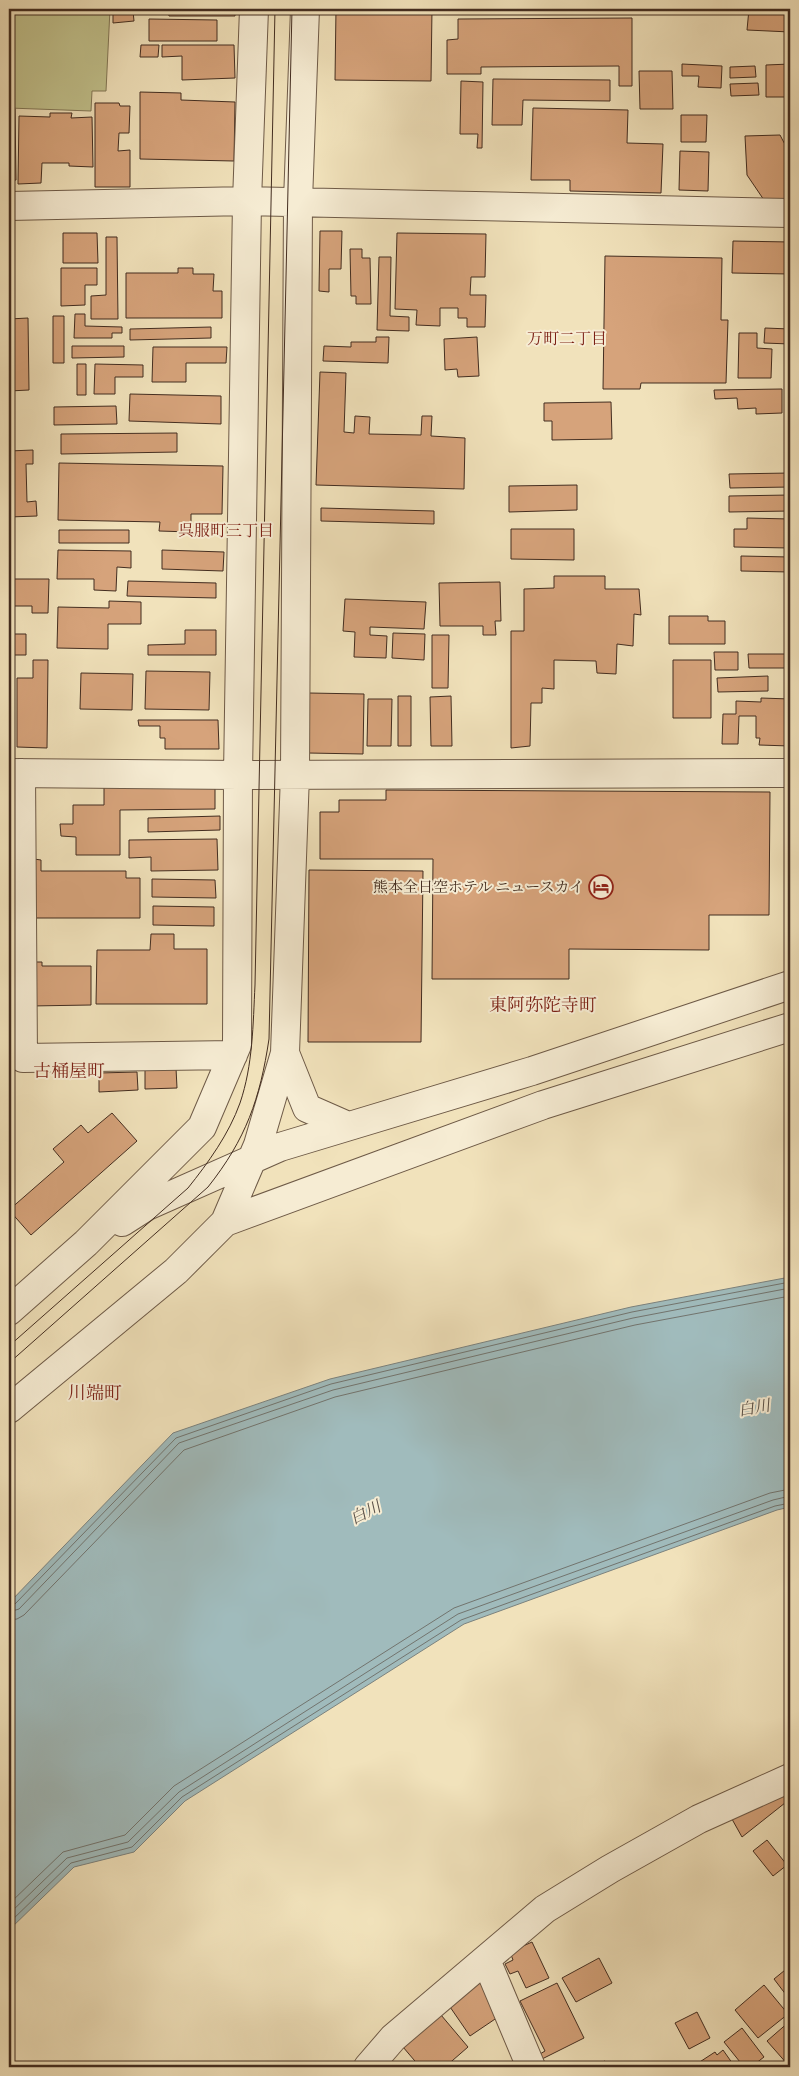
<svg xmlns="http://www.w3.org/2000/svg" width="799" height="2076" font-family="Vollkorn,'Noto Serif JP',serif">
<style>
.green{fill:#c1c18c;stroke:#827756}
.water{fill:#a0bbbc;stroke:#7b827e}
.lines{fill:none;stroke-linecap:round;stroke-linejoin:round}
.shore{stroke:#72746e;stroke-width:1}
.building{fill:#d6a37b;stroke:#432d20}
.minor-casing{stroke:#6e5a47;stroke-width:30}
.minor{stroke:#f6ecd3;stroke-width:28}
.tram{stroke:#432d20;stroke-width:1}
.labels{text-anchor:middle;stroke-width:4;stroke-linejoin:round;paint-order:stroke}
.poi-label{font-size:15px;fill:#432d20;stroke:#f6ecd3;text-anchor:end}
.neighbourhood-label{font-size:16px;fill:#7a1f14;stroke:#f6ecd3}
.water-label{font-size:16px;font-style:italic;fill:#5a5047;stroke:#f6ecd3}
.quarter-label{font-size:18px;fill:#7a1f14;stroke:#f6ecd3}
</style>
<rect width="100%" height="100%" fill="#f1e2bb"/>
<filter id="stains"><feTurbulence type="fractalNoise" baseFrequency=".004" numOctaves="4"/><feColorMatrix values="0 0 0 0 .2 0 0 0 0 .09 0 0 0 0 .02 0 0 0 .5 -.17"/></filter>
<radialGradient id="worn" r=".72"><stop offset=".6" stop-color="#630" stop-opacity="0"/><stop offset="1" stop-color="#630" stop-opacity=".3"/></radialGradient>
<path class="green" d="M9,9h101l-4,82h-14l-1,20 -82,-3z"/>
<path class="water" d="M790,1277v230l-13,3 -313,114 -279,177 -51,51 -60,15 -65,63v-327l164,-170 157,-54 301,-72z"/>
<g class="lines">
<path class="shore" d="M9,1606l6,-2 161,-166 155,-54 301,-72 158,-30
M9,1612l10,-3 160,-166 154,-53 300,-72 157,-30
M9,1620l8,-1 7,-4 160,-165 151,-53 300,-72 155,-29
M9,1904l54,-52 62,-17 49,-49 280,-178 316,-115 20,-4
M9,1914l58,-56 61,-16 51,-50 279,-178 315,-114 17,-4
M9,1923l62,-60 61,-16 50,-50 279,-177 314,-114 15,-3"/>
</g>
<path class="building" d="M150,9h85v7h-66l-1,-5h-18z
M336,9h96l-1,72 -96,-1z
M749,9h41v23l-43,-2z
M133,11l1,10 -21,2v-11z
M632,18v68h-13v-20l-138,1v7h-34v-34l11,-1v-20z
M149,19l68,1v21h-68z
M141,45h18l-1,12h-18z
M162,45h72l1,33 -53,2v-24l-20,1z
M682,64l40,2 -1,22 -23,-1 1,-11h-17z
M790,64v33h-24v-32z
M755,66l1,11 -26,1v-11z
M639,71h33l1,38h-33z
M493,79l117,1v21l-87,-1 -1,25h-30z
M461,81l22,1 -1,66h-5l1,-14h-18z
M758,83l1,12 -28,1 -1,-12z
M140,92l41,1v7l54,2 -1,59 -94,-2z
M95,103h24l1,3h10l-1,27h-10l-1,18 12,-1v37h-35z
M533,108l95,2 -1,33 36,1 -2,49 -91,-2v-11h-39z
M9,109h6l1,71 -7,1z
M50,113h22l-1,5 21,-1 1,50 -24,-1v-3h-27l-1,20 -23,1 1,-68 31,1z
M681,115h26l-1,27h-25z
M780,135l10,19v43l-24,6 -19,-28 -2,-39z
M680,151l29,1 -1,39 -29,-1z
M320,231h22l-1,38h-12v23l-10,-1z
M63,233h34l1,30h-35z
M397,233l89,1 -1,43h-14l-1,18h16l-1,32h-18v-9h-9v-10h-18v18l-24,-1 1,-15 -22,-1z
M106,237h11l1,82h-27v-23l15,-1z
M733,241l57,1v32l-58,-1z
M350,249h12v9h8l1,46h-15v-8h-5z
M605,256l117,2 -1,62h7l-2,63h-85l-1,6h-37z
M379,257h12l-1,59 19,1v14l-32,-1z
M61,268h36v17h-12v20l-24,1z
M178,268h15v6h21l-1,17h9v27h-96v-45h52z
M75,314h10v12l37,1v6h-10v5h-38z
M53,316h11v47h-11z
M28,318l1,72 -20,1v-72z
M211,327v11l-81,2v-11z
M765,328l25,1v15l-26,-1z
M739,333h18v15l15,1 -1,29h-33z
M376,337h13l-1,26 -65,-2 1,-15 27,1v-5h25z
M477,337l2,39 -21,1 -1,-8 -12,1 -1,-31z
M72,346h52v11l-52,1z
M153,347h74l-1,16h-40v19h-34z
M77,364h9v31h-9z
M95,364l48,1v12h-28v17h-21z
M320,372l26,1 -2,59 10,1 1,-17 15,1 -1,17 52,1 1,-19h10l-1,20 34,2 -1,51 -148,-4z
M782,389v24l-26,1v-6l-18,1 -1,-11 -22,1 -1,-9z
M130,394l91,2v28l-92,-3z
M611,402l1,37 -60,1v-19h-8v-18z
M116,406l1,18 -63,1v-18z
M177,433v19l-116,2v-20z
M33,450v14h-7l1,38 9,-1 1,15 -28,1v-66z
M59,463l164,3 -1,48h-31v18l-32,-1 1,-9 -102,-2z
M790,473v14l-60,1 -1,-14z
M577,485v25l-68,2v-26z
M790,495v16l-61,1v-16z
M321,508l113,3v13l-113,-3z
M747,518l43,1v29l-56,-1v-18h13z
M511,529h63v31l-63,-1z
M59,530h70v13h-70z
M58,550l73,1v17l-14,-1 -1,24 -22,-1v-11h-37z
M162,550l62,2 -1,19 -61,-2z
M741,556l49,1v15l-49,-1z
M554,576h51v13h34l2,26 -7,-1 -1,32 -16,-2 -1,30 -19,-1 -1,-12 -42,-1v29l-12,-1v15h-11l-1,43 -19,2v-117h13v-42l30,-1z
M9,579h40l-1,34h-16v-7h-23z
M128,581l88,2v15l-89,-2z
M500,582l1,39h-6l1,14h-13v-9h-43l-1,-43z
M345,599l81,3 -2,27 -54,-2v8l17,1 -1,22 -32,-1 1,-25 -12,-1z
M109,601l32,1v22h-33v25l-51,-1 1,-41 51,1z
M669,616h39v5h17v23h-56z
M185,630h31v25h-68v-10l37,-1z
M393,633l32,1 -1,26 -32,-2z
M9,634h17v21h-17z
M432,635h17l-1,53h-16z
M714,652h24v18h-23z
M748,654h42v14h-41z
M33,660h15l-1,88 -30,-1v-69h16z
M673,660h38v58h-38z
M146,671l64,1 -1,38 -64,-1z
M81,673l52,1 -1,36 -52,-1z
M768,676v15l-50,1 -1,-14z
M309,693l55,1 -1,60 -55,-1z
M398,696h13v50h-13z
M451,696l1,50h-21l-1,-49z
M761,698l29,1v47l-31,-1 1,-7h-4v-22h-17l-1,28h-16l1,-30h13v-13l25,1z
M368,699h24l-1,47h-24z
M138,720h80l1,29h-54v-11h-5v-12h-21z
M215,785v24l-95,1v45h-44v-18l-15,-1 -1,-12h13v-19h31v-19z
M386,790l384,2 -1,123h-60v35l-140,-1v30h-137l1,-120h-113v-47h19v-12h47z
M220,816v14l-72,2v-14z
M217,839l1,31 -67,1v-14l-22,1v-18z
M34,859l7,1v11h85v7h14v40h-106z
M309,870l114,1 -2,171h-113z
M152,879l63,1 1,18 -64,-1z
M153,906l61,1v19l-61,-1z
M151,934h23v15h33v55h-111l1,-54h53z
M30,962h12v4h49v39l-61,1z
M176,1068l1,20 -32,1v-20z
M137,1072l1,18 -39,2v-19z
M112,1113l25,28 -106,94 -22,-25 55,-48 -11,-13 28,-24 7,8z
M790,1782v17l-48,38 -14,-25z
M767,1840l20,25 -14,11 -20,-25z
M532,1942l17,36 -23,10 -8,-17 -8,3 -5,-10 8,-4 -3,-8z
M599,1958l13,25 -36,19 -14,-24z
M790,1966v34l-16,-21z
M482,1981l22,32 -34,23 -22,-32z
M557,1983l27,55 -42,21 -2,-5 5,-3 -25,-50z
M764,1985l24,29 -30,24 -23,-28z
M697,2012l13,26 -21,11 -14,-26z
M441,2015l27,32 -23,20h-25l-17,-20z
M790,2021v43l-1,2 -22,-25z
M742,2028l22,29 -13,10h-7l-20,-25z
M723,2050l12,17h-43l23,-15 2,3z
M605,2061l2,6h-18z"/>
<g class="lines">
<g class="minor-casing">
<path id="minor" d="M9,206l238,-5 543,12
M9,773l229,2 552,-2
M21,773l2,285 210,-3
M285,1053l22,55 41,18
M122,1222l25,-16 133,-59 252,-76 258,-86
M225,1222l318,-117 247,-78
M9,1311l77,-68 116,-116 35,-82 1,-270 9,-574 7,-192
M9,1409l167,-138 49,-49 33,-77 27,-92 10,-279 3,-573 7,-192
M486,1960l45,107
M368,2067l25,-29 152,-129 65,-40 89,-50 91,-41"/>
</g>
<use href="#minor" class="minor"/>
<path class="tram" d="M9,1346l179,-158c20,-25 41,-54 52,-85 13,-38 13,-79 15,-118l20,-976
M9,1363l199,-176c38,-48 52,-88 61,-148l23,-1030"/>
</g>
<defs>
<g id="hotel-ring" transform="scale(1.25)"><circle r="9.5" fill="#f6ecd3" stroke="#8f2418" stroke-width="1.5"/><path d="M-6-4.5h1.5V1H6V5H4.5V3h-9V5H-6ZM-4 0a1.8 1.8 0 1 1 3.6 0ZM.5 0V-2.5h3Q6-2.5 6 0Z" fill="#8f2418"/></g>
</defs>
<g fill-rule="evenodd">
<use href="#hotel-ring" x="601" y="887"/>
</g>
<g class="labels">
<g class="poi-label">
<text x="584" y="892">熊本全日空ホテル ニュースカイ</text>
</g>
<g class="neighbourhood-label">
<text x="567" y="344">万町二丁目</text>
<text x="226" y="536">呉服町三丁目</text>
</g>
<g class="water-label">
<text transform="translate(754 1407) rotate(-10)" y="6">白川</text>
<text transform="translate(365 1512) rotate(-27)" y="6">白川</text>
</g>
<g class="quarter-label">
<text x="543" y="1011">東阿弥陀寺町</text>
<text x="69" y="1077">古桶屋町</text>
<text x="95" y="1399">川端町</text>
</g>
</g>
<rect width="799" height="2076" fill="none" stroke="#f1e2bb" stroke-width="30"/>
<rect x="10" y="10" width="779" height="2056" fill="none" stroke="#432d20" stroke-width="2.5"/>
<rect x="15" y="15" width="769" height="2046" fill="none" stroke="#432d20"/>
<rect width="100%" height="100%" filter="url(#stains)"/>
<rect width="100%" height="100%" fill="url(#worn)"/>
</svg>
